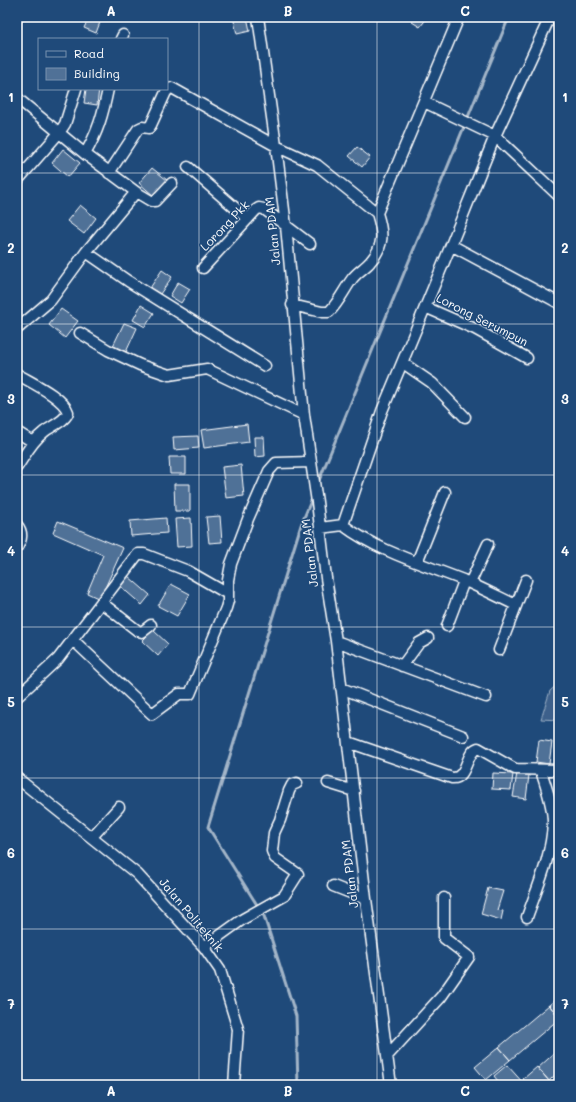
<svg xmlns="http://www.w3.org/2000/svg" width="576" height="1102" font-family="Mali,sans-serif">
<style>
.green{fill:#3c618b;stroke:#9eb0c5}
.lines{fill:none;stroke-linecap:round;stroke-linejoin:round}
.stream{stroke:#a3b5c8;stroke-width:3}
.building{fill:#507197;stroke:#fff}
.minor-casing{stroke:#fff;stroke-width:13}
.minor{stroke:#1f4a7a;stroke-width:10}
.grid{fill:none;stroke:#fff;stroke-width:1;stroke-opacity:0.55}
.labels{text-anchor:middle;stroke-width:3;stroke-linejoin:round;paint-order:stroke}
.street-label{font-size:12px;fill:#fff;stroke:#1f4a7a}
.neatline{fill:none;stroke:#fff;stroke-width:1.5}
.grid-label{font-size:13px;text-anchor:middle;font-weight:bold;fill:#fff}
</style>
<rect width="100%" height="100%" fill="#1f4a7a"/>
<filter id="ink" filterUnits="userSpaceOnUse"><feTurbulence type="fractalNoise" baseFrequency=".025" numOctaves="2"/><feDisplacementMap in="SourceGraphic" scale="8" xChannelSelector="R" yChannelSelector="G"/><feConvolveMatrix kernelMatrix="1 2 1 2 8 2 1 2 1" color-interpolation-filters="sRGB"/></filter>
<g filter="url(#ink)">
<path class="green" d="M559,683v37l-18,-1 9,-28z"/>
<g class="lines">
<path class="stream" d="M318,483l191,-466
M298,1085l-2,-69 -32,-100 -56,-89 93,-302 12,-29"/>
</g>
<path class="building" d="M89,17h13l-6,16 -12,-5z
M233,17h14l3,14 -13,3z
M415,17h13l-8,10 -8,-5z
M86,89h13l-2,16 -13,-2z
M357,147l13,10 -8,10 -13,-11z
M63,149l17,14 -12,14 -16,-14z
M152,168l15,12 -13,16 -15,-13z
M80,205l16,13 -12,16 -17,-13z
M162,270l10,7 -12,17 -10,-6z
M178,282l12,7 -9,14 -11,-7z
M141,305l13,8 -9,14 -12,-7z
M61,309l17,12 -13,17 -16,-13z
M124,323l13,5 -11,24 -13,-6z
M247,424l2,18 -45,6 -3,-18z
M198,436l1,12 -25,2 -1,-13z
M254,437h10l1,19 -10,1z
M169,457h17v17h-16z
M241,465l3,31 -18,2 -4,-31z
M174,484h16v27h-15z
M220,516l2,26 -13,1 -3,-26z
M166,518l1,15 -36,3 -1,-15z
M191,518l1,28 -15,1 -2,-28z
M58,521l65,27 -23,51 -13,-6 16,-38 -50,-22z
M128,576l22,19 -8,10 -22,-19z
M171,584l19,10 -13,22 -19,-10z
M153,630l15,14 -10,12 -16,-15z
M539,740l13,2 -3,22 -13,-2z
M493,773l20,1 -2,16 -19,-1z
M517,773l12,2 -3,24 -13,-2z
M488,888l15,3 -6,19 6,1 -2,9 -20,-6z
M559,997v20l-10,-12z
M549,1005l10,12v2l-49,41 -11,-13z
M499,1047l11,13 -24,20 -11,-13z
M559,1049v22l-10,10 -11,-13z
M507,1065l18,20h-24l-7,-9z
M537,1067l12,14 -5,4h-16l-5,-6z
M559,1076v9h-11z"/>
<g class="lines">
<g class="minor-casing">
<path id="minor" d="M258,17l18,129 10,80 18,189 13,87 9,76 10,63 30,258 25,186
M17,18l1,-1
M121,39l2,-4
M17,98l68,56 51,38 -50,60 -35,48 -34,29
M424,102l71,34 64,60
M85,154c13,-22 18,-40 23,-65
M188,167l60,52
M109,173l29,-44 4,-2 7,1 2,-3 15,-33 3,-3 3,-1 104,58 41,19 60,48 82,-196
M17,181l42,-48 6,-9 11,-35
M136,192l15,9h4l17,-18
M451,245l108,58
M86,252l42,29 137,85
M203,268l53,-58 3,-2 5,1 46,35
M292,305l30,7h7c10,-10 15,-22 23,-33 5,-7 13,-11 18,-17 15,-17 13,-30 7,-49
M425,307l50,22 52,29
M80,333l28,17 32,15 29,10 38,-6 97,46
M403,363l29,20 33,34
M17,374c13,8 46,23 51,38 -2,9 -17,14 -24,20 -12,9 -19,23 -27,35
M17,432l16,10
M17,525c6,7 5,15 0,22
M343,525c34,26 80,39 120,55 18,8 36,17 53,25
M320,528l23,-3 39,-114 69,-166 44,-109 55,-119
M417,562l28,-70
M470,583l18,-39
M102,603l36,28 4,1 9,-7
M447,626l17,-45
M73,640l79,74 27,-20h11l36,-86 2,-7v-21l3,-16 17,-45 21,-48 7,-8 35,-1
M336,641l150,56
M499,650l27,-70
M402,666l17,-23 9,-5
M341,688l122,48
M17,697l41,-38 80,-105h6l44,17 40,23
M348,742l104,36c16,1 13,-26 26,-30l37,21 44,1
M17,778l120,96 67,73 16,23 18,59 -4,56
M328,783l26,8
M92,837l27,-30
M333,886l33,13
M527,917c11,-31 25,-62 26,-95 0,-17 -7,-35 -12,-51
M204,947l39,-28 41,-23 14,-22 -23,-16 -3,-7 2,-18 6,-13 9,-29 3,-6 5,-2
M387,1056l54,-59 28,-40 -25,-19v-40"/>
</g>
<use href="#minor" class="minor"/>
</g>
</g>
<path class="grid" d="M199,17v1068M377,17v1068M17,173h542M17,324h542M17,475h542M17,627h542M17,778h542M17,929h542"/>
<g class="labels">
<g class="street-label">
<text transform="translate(225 226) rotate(-46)" y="4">Lorong Pkk</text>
<text transform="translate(273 231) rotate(-96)" y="4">Jalan PDAM</text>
<text transform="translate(482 320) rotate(27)" y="4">Lorong Serumpun</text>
<text transform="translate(310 553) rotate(-97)" y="4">Jalan PDAM</text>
<text transform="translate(350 874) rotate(-97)" y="4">Jalan PDAM</text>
<text transform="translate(191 915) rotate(50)" y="4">Jalan Politeknik</text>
</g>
</g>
<rect width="576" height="1102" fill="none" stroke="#1f4a7a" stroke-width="44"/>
<rect x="38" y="38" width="130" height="52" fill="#1f4a7a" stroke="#7992af"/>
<rect x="46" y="51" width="20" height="6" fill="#1f4a7a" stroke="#7992af"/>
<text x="74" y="58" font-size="12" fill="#ffffff">Road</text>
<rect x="46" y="68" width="20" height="12" fill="#507197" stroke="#7992af"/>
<text x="74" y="78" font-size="12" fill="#ffffff">Building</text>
<rect x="22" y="22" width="532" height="1058" class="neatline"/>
<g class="grid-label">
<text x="111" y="16">A</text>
<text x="288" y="16">B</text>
<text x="465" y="16">C</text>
<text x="11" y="102">1</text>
<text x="565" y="102">1</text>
<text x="11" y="253">2</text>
<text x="565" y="253">2</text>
<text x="11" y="404">3</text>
<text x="565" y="404">3</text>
<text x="11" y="556">4</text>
<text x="565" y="556">4</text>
<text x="11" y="707">5</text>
<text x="565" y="707">5</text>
<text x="11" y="858">6</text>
<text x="565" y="858">6</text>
<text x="11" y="1009">7</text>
<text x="565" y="1009">7</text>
<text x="111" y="1096">A</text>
<text x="288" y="1096">B</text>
<text x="465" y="1096">C</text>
</g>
</svg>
